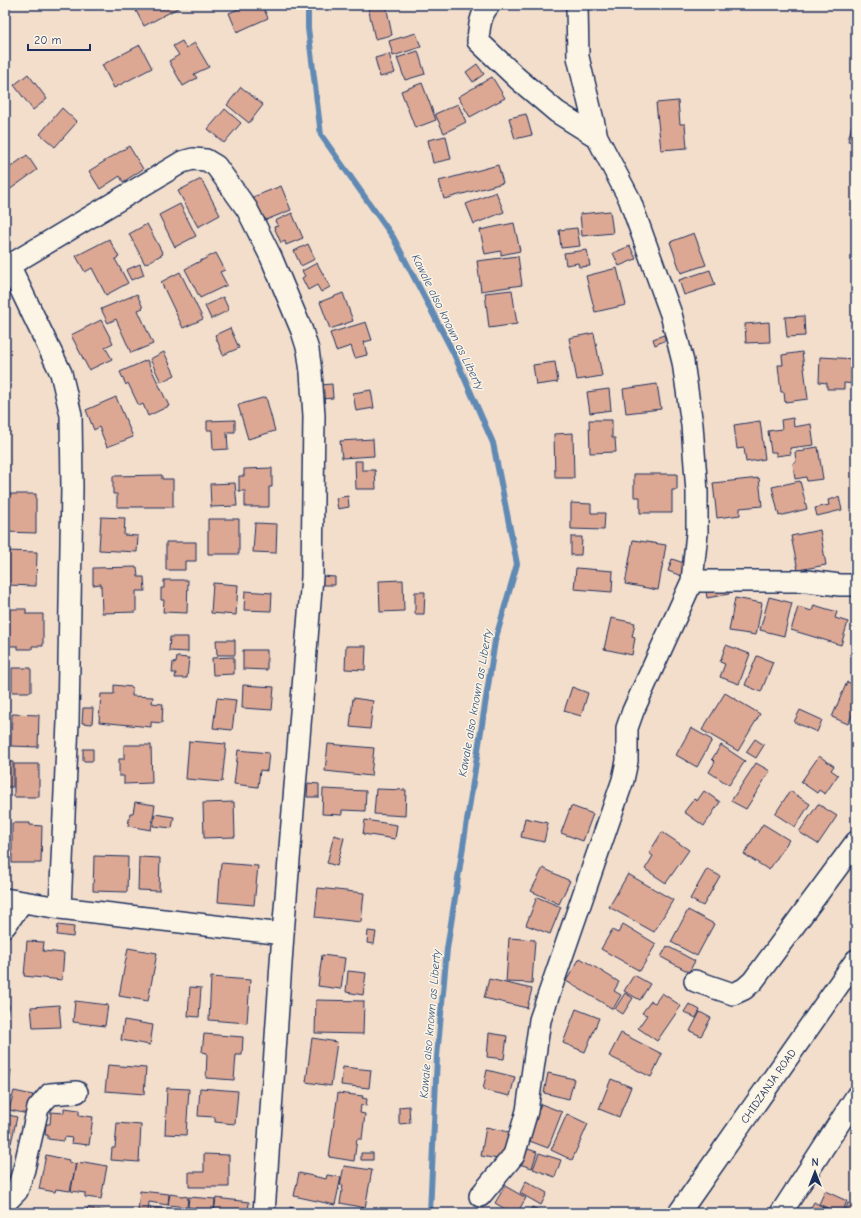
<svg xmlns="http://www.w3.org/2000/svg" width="861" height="1218" font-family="'Comic Neue',sans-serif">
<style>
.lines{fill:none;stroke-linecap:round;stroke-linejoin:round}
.stream{stroke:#618ab4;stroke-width:6}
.building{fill:#dda893;stroke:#1b2f5e}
.minor-casing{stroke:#1b2f5e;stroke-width:24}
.minor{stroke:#fcf5e5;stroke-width:21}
.labels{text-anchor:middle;stroke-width:3;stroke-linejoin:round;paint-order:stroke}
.street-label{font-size:11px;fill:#1b2f5e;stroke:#fcf5e5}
.water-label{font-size:12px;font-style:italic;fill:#385582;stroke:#fcf5e5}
</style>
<rect width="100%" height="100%" fill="#f3decc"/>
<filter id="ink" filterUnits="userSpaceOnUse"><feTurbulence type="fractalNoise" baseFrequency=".025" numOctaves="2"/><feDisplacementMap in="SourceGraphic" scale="8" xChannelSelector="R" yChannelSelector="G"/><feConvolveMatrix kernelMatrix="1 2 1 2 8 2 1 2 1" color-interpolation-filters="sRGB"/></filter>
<g filter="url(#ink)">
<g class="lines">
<path class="stream" d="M308,5v23l13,107 72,102 60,115 40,91 24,121 -22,77 -48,308 -10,108 -7,156"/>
</g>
<path class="building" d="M133,5h44l1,3 -34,18z
M248,5h14l6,13 -31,14 -8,-19z
M377,5h9l6,30 -17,4 -7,-32z
M416,33l5,14 -28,9 -4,-15z
M182,41l4,7 9,-5 14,24 -15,7 3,4 -14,8 -14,-25 10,-6 -6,-9z
M140,45l12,23 -38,20 -12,-23z
M418,51l7,23 -20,6 -8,-22z
M389,54l6,19 -15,4 -5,-19z
M477,64l7,10 -11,8 -7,-10z
M28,74l19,25 -14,11 -19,-25z
M492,77l13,21 -35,19 -12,-20z
M422,83l14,37 -21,8 -14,-37z
M241,87l22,18 -14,18 -22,-18z
M678,101l2,23h5l2,24 -26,2 -5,-47z
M458,104l8,18 -22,11 -9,-19z
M62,108l15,14 -22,25 -15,-13z
M856,108v35l-8,-2z
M225,109l16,14 -17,20 -16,-14z
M526,114l6,21 -17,4 -6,-21z
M446,136l5,23 -18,4 -5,-23z
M129,146l14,23 -20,13 -3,-6 -20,13 -11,-18z
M27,155l10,15 -32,23v-22z
M498,165l5,18 -59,16 -5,-18z
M201,179l19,36 -22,12 -20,-36z
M281,186l10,24 -25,10 -1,-2 -3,1 -9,-22z
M496,192l8,20 -30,12 -8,-20z
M180,204l16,32 -21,11 -16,-32z
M610,211l3,22 -31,3 -2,-22z
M292,213l11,25 -17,7 -1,-4 -4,2 -7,-16 4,-1 -3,-5z
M514,223l6,28 -19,4v-4l-16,3 -5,-24z
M147,224l16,30 -18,10 -16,-30z
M577,228l3,18 -19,2 -2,-18z
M694,233l12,32 -25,8 -11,-31z
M109,239l10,18 -4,2 13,24 -22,12 -14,-27 -7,4 -9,-16z
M308,244l7,15 -14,7 -7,-15z
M630,246l6,13 -17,7 -6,-13z
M587,250l3,16 -11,1 -1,-4 -12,2 -2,-12z
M216,253l9,17 -5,2 7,13 -27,13 -15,-29z
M518,256l4,29 -41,6 -4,-30z
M317,263l13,24 -9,5 -4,-7 -9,5 -6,-12 3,-2 -3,-5z
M140,264l4,11 -13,5 -5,-10z
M617,268l9,37 -31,7 -9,-36z
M710,270l5,15 -31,10 -5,-15z
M180,272l23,47 -20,9 -22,-46z
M512,290l5,34 -28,4 -4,-35z
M343,293l10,28 -23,8 -10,-27z
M137,294l6,14 -5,2 15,34 -22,9 -15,-34 -8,4 -7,-14z
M223,297l6,13 -18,9 -6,-13z
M804,316l1,20 -18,1 -2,-20z
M101,320l12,23 -8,4 7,12 -23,11 -18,-35z
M366,322l6,18 -8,2 3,13 -12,3 -4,-12 -15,5 -6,-18z
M769,322l1,20 -24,1 -1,-19z
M230,328l9,20 -16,7 -8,-20z
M594,333l8,43 -25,4 -8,-42z
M664,335l2,5 -11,5 -2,-6z
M164,352l11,23 -14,7 -11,-23z
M802,352l6,47 -23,3 -1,-10h-3l-3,-27h5l-1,-10z
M820,357l36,2v25l-12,-1v6h-17v-6l-8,-1z
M147,360l22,46 -21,10 -5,-12 -4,2 -11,-23 -2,2 -6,-13z
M555,362l3,20 -22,3 -3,-20z
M332,384l1,14 -11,1 -2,-14z
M657,384l4,25 -35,4 -3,-24z
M609,389l2,21 -21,3 -3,-21z
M371,390l3,18 -18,3 -3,-18z
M116,397l17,40 -26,10 -8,-20 -5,3 -8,-20z
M266,397l9,34 -27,8 -10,-34z
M793,418l1,9 17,-3 3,21 -24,3 1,6 -15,2v-4h-5l-3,-21 14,-2 -1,-9z
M235,420v12h-8l1,17 -15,1 -1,-20h-5v-9z
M589,420h23v18h3l1,14 -26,1z
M760,421l5,38 -19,3 -2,-14 -7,1 -3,-24z
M573,433l1,45h-19l-1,-44z
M373,439l1,17 -32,2 -2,-17z
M818,447l5,32 -16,2 -1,-4 -11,2 -2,-16 3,-1 -1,-10 10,-1v-2z
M355,461h7v9h13l1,19h-20z
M272,468v19h-3v20h-24v-16h-6v-15h5v-7z
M634,474h43v16h-5v23h-32v-16h-6z
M162,475v4h11v28h-56v-13h-4v-18z
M759,478l3,28 -22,2v7l-23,3 -4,-35z
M800,481l7,28 -28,7 -7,-29z
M235,483l2,23 -26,1 -1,-23z
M5,494h31v39l-31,-1z
M348,496l1,11 -11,2 -2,-11z
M839,497l3,13 -25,6 -2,-8 14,-3 -1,-5z
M571,503l20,1v9h14l-1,17 -33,-1z
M101,517l24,1 -1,17 14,1 -1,16 -38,-2z
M208,519h31v35h-31z
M255,523l22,1 -1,29 -23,-1z
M820,530l6,35 -28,5 -7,-34z
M571,537h11l-1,18h-10z
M633,540l33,5 -8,45 -33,-6z
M166,542h30v19h-11v9h-19z
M6,551l31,1 -1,34 -30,-1z
M672,559l15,5 -5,12 -14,-5z
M137,567l1,10h6l1,14h-9v21l-34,1 -1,-29 -8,1v-17z
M576,568l37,3 -1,21 -38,-3z
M322,576l13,1v8h-14z
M164,580h24l-1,33 -24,-1 1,-12h-3v-12h3z
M403,580l1,31 -24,1 -1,-31z
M213,583l25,2 -2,30 -25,-2z
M728,586l1,8 -22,4 -1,-7z
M245,591l27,2 -1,18 -27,-1z
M415,592h10l-1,22h-9z
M769,597l23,6 -8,33 -24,-6z
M735,598l27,5 -6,32 -27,-4z
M814,605l23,7 -2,6 13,4 -7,23 -50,-15 7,-23 14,4z
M8,609h18v5h17v32h-11v3h-14v-3h-10v-16h-3v-10h3z
M611,618l24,5 -3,14 3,1 -3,17 -28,-6z
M170,637h18v15l-19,-1z
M216,640h19v15h-18z
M726,645l24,9 -11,30 -19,-7 5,-13 -5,-2z
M346,646h20l-1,24 -20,-1z
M243,650h24v20l-24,-1z
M757,656l16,6 -12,30 -16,-7z
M177,657l12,1 -2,20h-12l1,-5h-4l1,-11 3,1z
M234,657v17l-21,1 -1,-17z
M12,668h19v24h-19z
M847,682l9,3v22l-8,17 -16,-7z
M114,685l18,2v9l21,1 -1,6 11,1 -1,19 -11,-1v5l-52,-5 2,-28h13z
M243,685l31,2 -2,23 -30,-2z
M572,687l16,6 -7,23 -17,-5z
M725,693l35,21 -22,37 -36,-21z
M217,698l19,2 -4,30 -19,-2z
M353,698l20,3 -3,28 -20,-2z
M83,708h10l-1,16 -10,-1z
M800,710l22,10 -5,12 -23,-10z
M12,714l27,1 -1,32 -27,-1z
M691,728l21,12 -15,27 -21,-12z
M755,739l9,6 -8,13 -10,-6z
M189,741l37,3 -4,38 -36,-3z
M328,744l46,4 -3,28 -46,-5z
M124,745h27l1,38 -28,1v-8h-5v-17h5z
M721,745l24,16 -16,24 -20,-13 6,-10 -3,-3z
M83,749h10v12h-10z
M238,750l31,3 -2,18 -7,-1 -2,17 -24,-3z
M819,756l15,10 -3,4 7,5 -13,19 -6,-4 -2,3 -16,-11z
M5,762h8v25h-8z
M756,763l14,8 -24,38 -15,-8z
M14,764h25v33h-25z
M308,783l11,1v13h-12z
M323,789l43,2 -1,20 -23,-1v5l-20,-1z
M376,789l30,1 -1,26 -31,-2z
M704,791l16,11 -16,24 -20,-14 10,-13 3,2z
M790,791l20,13 -15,23 -20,-13z
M135,802l20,3 -4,25 -23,-4 2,-13h3z
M234,802l1,35 -31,1 -1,-35z
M818,804l19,12 -19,28 -19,-12z
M571,806l22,8 -10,27 -22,-8z
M155,814l19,3 -2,11 -19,-2z
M525,818l23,5 -4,19 -23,-5z
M365,820l32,5 -2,14 -32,-5z
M12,823h18v2l12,1 -1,37h-29z
M763,824l26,16 -20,30 -25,-16z
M662,832l27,18 -23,33 -21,-14 8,-13 -4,-3z
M334,835l10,3 -7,28 -10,-3z
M94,856l34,1 -1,35 -34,-1z
M139,857l21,1 -1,33 -21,-1z
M221,863l37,3 -4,39 -36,-3z
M543,868l27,13 -11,23 -28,-13z
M707,869l13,7 -17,30 -13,-7z
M628,874l45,26 -19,32 -45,-25z
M318,888l46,5 -3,29 -46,-5z
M537,897l24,10 -11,27 -24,-9z
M688,910l26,14 -17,32 -26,-14z
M623,924l33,20 -16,27 -39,-22 11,-19 6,3z
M58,925l16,2 -1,10 -16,-2z
M368,931l8,1 -2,12 -7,-1z
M509,938l26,2 -3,43 -26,-1z
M27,941l17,1 -1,9 21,2 -2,27 -38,-4z
M667,946l28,15 -6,11 -28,-15z
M128,948l29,5 -9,48 -29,-5z
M322,955l23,3 -4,31 -23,-3z
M580,958l39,24 -5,9 7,4 -8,14 -47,-28z
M348,971l18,2 -3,22 -17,-3z
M634,975l16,9 -10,16 -16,-9z
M211,977l39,3 -3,43 -38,-3z
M489,979l43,10 -5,19 -43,-10z
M190,987l11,1 -2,29 -11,-1z
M625,993l8,5 -10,16 -8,-5z
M662,993l19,13 -24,35 -19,-13 9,-13 -5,-2 9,-12 4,2z
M316,1000l48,1 -1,33 -48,-1z
M75,1001l33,4 -3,21 -32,-4z
M689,1004l11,6 -4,8 -12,-6z
M5,1005h4l-4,28z
M59,1005l2,22 -28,1 -2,-21z
M576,1009l23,9 -14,34 -22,-9z
M700,1012l11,6 -10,18 -11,-5z
M124,1020l29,5 -3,20 -29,-5z
M489,1033l18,3 -3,23 -17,-2z
M621,1033l41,21 -11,23 -42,-21z
M204,1034l39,3 -1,18h-6l-2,25 -28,-2 1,-25 -5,-1z
M312,1038l25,4 -6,44 -25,-4z
M108,1065l38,3 -2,26 -39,-3z
M343,1067l28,3 -2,18 -28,-3z
M5,1070h6l-3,19 -3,-1z
M487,1070l28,7 -5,19 -27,-6z
M548,1073l26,6 -5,20 -25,-6z
M611,1079l20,8 -12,30 -20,-8z
M167,1088l22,1 -3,46 -21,-1z
M200,1088l38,3 -3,33 -20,-2v-5l-17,-1z
M14,1091l19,4 -5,19 -19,-4z
M338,1093l25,3 -1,2 5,1 -1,7 -5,-1 -1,8 5,1 -3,25h-5l-3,22 -25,-4z
M541,1104l21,8 -14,36 -21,-8z
M409,1106l1,17 -11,1v-17z
M64,1108l15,2v5l14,2 -4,28 -18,-2 1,-5 -7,-1 -1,4 -16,-2v-4h-3l1,-11h4l1,-12 13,1z
M5,1114l12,3 -6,26 -3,-1 -3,14z
M567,1114l21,10 -16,36 -21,-10z
M117,1123l24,2 -2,37 -28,-2 1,-12h3z
M486,1127l23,5 -5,28 -23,-4z
M525,1148l12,4 -5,16 -13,-4z
M361,1153h12v7h-12z
M539,1153l22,7 -6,17 -22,-8z
M204,1154l25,1v32h-40v-15h15z
M46,1155l23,5 -1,2 8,2 -6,27 -14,-2 -1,3 -16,-3z
M84,1162l23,4 -6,33 -16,-2v-4l-14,-2 5,-28 7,1z
M344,1166l28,4 -7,38 -25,-5 3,-18h-3z
M299,1173l27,6 1,-4 14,2 -6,28 -41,-9z
M526,1181l21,12 -6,12 -21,-12z
M505,1186l21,12 -9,15h-5l-17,-10z
M140,1191l29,3 -1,11 -19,-3 -1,11 -10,-1z
M825,1191l22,10 -5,12h-4l-19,-9z
M170,1194l18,3 -1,10 -19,-2z
M189,1197l26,2 -1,11h-6v2l-13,-1v-3l-7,-1z
M216,1198l33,4 -1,11h-34z
M814,1202l9,5 -3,6h-12z
M848,1203l8,3v7h-6l-5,-2z
M151,1207l37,4v2h-38z
M290,1207l20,6h-21z
M532,1207l12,6h-15z
M824,1207l12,6h-15z
M87,1208l29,5h-41l1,-2 11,1z"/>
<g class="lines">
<g class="minor-casing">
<path id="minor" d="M489,5c-9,10 -10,23 -11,36l40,38 39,33 40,25
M9,265l52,108 10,42 1,72 -4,235 -8,186
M5,268l177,-106 11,-3 13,1 10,6 31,43 24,48 31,74 6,19 3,22 3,44 -2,161 -29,357 -19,279
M692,581h115l33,4h16
M5,899l55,9 223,26
M5,926l17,-24
M695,981l38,13 11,-5 9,-8 103,-139
M480,1196l34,-41 13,-44 13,-91 83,-240 4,-19v-33l6,-17 59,-130 5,-48v-41l-5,-67 -9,-63 -12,-48 -42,-116 -32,-61 -19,-80 -1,-52
M5,1203l12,-12 7,-22 14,-61 12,-14 27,-2
M679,1213l177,-253
M781,1213l75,-116"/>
</g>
<use href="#minor" class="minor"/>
</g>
</g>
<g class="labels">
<g class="street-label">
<text transform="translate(768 1086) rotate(-55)" y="4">CHIDZANJA ROAD</text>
</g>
<g class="water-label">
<text transform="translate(448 322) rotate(64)" y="4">Kawale also known as Liberty</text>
<text transform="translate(475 703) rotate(-80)" y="4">Kawale also known as Liberty</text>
<text transform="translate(430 1024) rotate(-85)" y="4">Kawale also known as Liberty</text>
</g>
</g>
<rect width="861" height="1218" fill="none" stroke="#fcf5e5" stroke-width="20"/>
<rect x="10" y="10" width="841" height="1198" fill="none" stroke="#1b2f5e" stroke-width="1.5" filter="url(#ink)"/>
<g transform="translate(815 1172)" stroke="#fcf5e5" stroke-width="3" paint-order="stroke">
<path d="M0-3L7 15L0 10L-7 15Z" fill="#1b2f5e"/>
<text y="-6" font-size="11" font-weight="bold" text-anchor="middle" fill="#1b2f5e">N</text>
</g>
<path d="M28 44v6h62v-6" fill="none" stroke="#1b2f5e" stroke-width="2"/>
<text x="34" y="44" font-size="12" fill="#1b2f5e" stroke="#fcf5e5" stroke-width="3" paint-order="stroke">20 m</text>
</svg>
